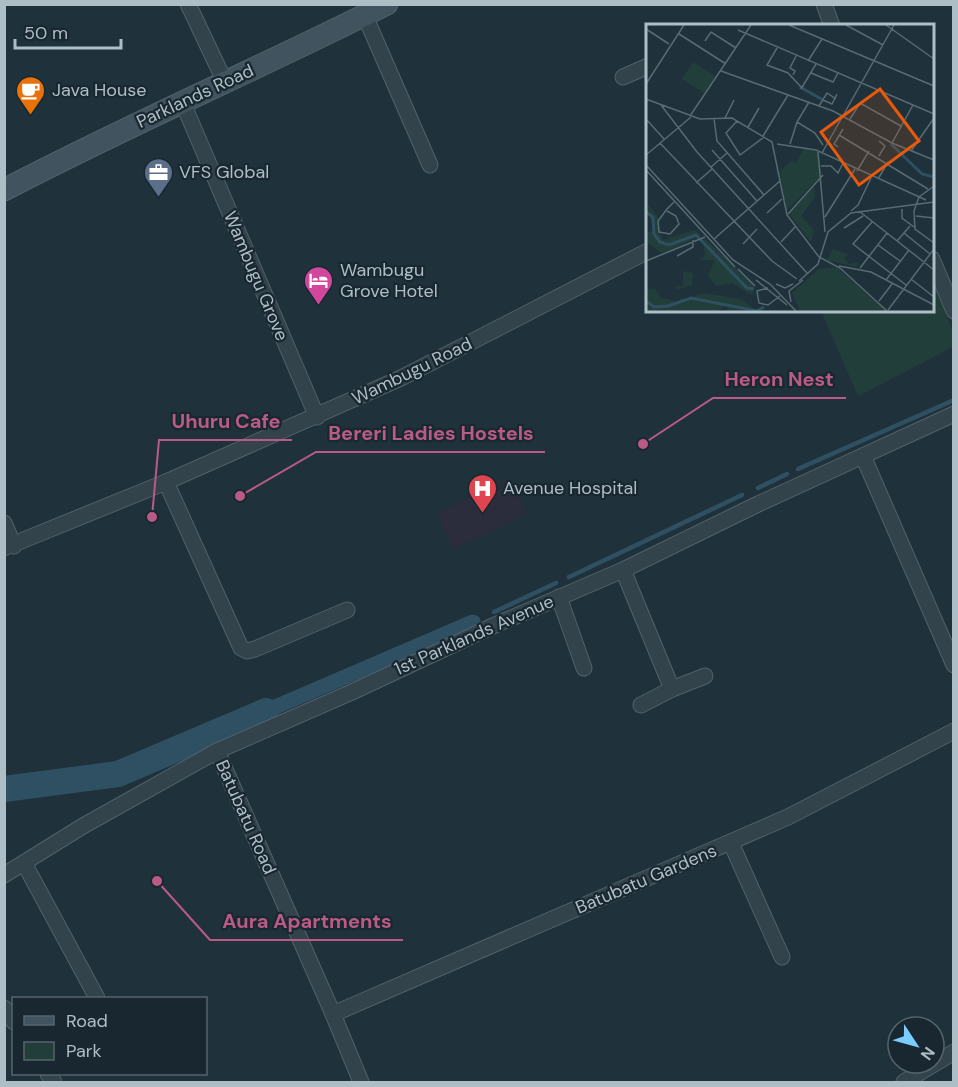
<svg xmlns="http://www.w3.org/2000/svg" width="958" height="1087" font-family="'DM Sans',sans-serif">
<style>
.medical{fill:#2c2d3c}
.green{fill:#223e3a}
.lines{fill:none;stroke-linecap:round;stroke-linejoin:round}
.stream{stroke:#2f5062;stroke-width:4.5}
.canal{stroke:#2f5062;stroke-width:15}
.river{stroke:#2f5062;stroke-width:26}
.street-casing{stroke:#516169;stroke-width:17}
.secondary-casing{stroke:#516169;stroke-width:23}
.street{stroke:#33434b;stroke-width:15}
.secondary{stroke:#41535e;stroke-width:21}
.labels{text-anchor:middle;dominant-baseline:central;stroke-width:4.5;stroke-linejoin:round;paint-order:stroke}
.poi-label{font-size:18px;fill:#aebec7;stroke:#192830;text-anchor:start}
.street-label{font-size:18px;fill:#aebec7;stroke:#192830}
.inset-river{fill:none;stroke:#2f5062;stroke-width:3}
.inset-road{fill:none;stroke:#586a73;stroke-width:1.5}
.view{fill:#e8590c;fill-opacity:0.15;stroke:#e8590c;stroke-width:3}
.inset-edge{fill:none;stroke:#aebec7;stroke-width:3}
.leader{fill:none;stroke:#ba5a86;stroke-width:2}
.callout-dot{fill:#ba5a86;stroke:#192830;stroke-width:2}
.callout-label{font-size:20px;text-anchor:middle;font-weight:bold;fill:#ba5a86;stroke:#192830;stroke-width:4.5;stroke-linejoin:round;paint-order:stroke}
</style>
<rect width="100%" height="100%" fill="#1f323b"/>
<path class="medical" d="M507,481l6,12 3,-1 10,23 -73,34 -16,-36z"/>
<path class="green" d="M933,279l20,54v14l-95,49 -37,-85 111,-1z"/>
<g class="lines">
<g class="stream">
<path d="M798,469l156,-69"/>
<path d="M758,488l29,-14"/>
<path d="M569,577l173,-82"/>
<path d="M494,612l62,-29"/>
</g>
<path class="canal" d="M266,711l207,-89"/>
<path class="river" d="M4,789l114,-15 148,-63"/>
<defs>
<g id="street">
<path d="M188,4l37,78"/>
<path d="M824,4l8,22"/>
<path d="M365,16l65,149"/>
<path d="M623,77l25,-11"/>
<path d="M182,101l135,316"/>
<path d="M932,259l22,52"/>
<path d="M863,456l91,209"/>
<path d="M166,482l75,166 6,3 8,-2 92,-39"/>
<path d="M4,523l10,23"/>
<path d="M4,548l162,-66 235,-104 247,-127"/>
<path d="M623,570l49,119 -31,16"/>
<path d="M559,597l25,71"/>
<path d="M672,689l33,-13"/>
<path d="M217,751l116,263 28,68"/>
<path d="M731,843l51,114"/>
<path d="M24,863l73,135"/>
<path d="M4,875l79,-49 134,-75 135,-59 143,-67 128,-55 133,-65 198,-91"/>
<path d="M4,1008l10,14"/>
<path d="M333,1014l455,-197 166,-86"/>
<path d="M48,1074l6,8"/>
<path d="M904,1082l50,-30"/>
</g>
<path id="secondary" d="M4,190c126,-66 256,-122 383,-186"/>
</defs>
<use href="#street" class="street-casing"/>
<use href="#secondary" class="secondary-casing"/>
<use href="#street" class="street"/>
<use href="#secondary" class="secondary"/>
</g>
<defs>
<symbol id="cafe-pin" viewBox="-11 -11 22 30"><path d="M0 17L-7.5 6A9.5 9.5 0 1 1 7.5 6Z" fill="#e8710a" stroke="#192830"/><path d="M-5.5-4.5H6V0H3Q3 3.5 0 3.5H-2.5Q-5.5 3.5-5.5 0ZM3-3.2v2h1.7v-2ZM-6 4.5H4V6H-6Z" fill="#fff"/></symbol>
<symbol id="office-pin" viewBox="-11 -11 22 30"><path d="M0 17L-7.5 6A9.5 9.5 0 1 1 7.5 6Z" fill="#5c6f8a" stroke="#192830"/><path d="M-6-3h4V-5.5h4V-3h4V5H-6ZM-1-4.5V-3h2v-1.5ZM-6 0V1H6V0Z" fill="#fff"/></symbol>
<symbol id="hotel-pin" viewBox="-11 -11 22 30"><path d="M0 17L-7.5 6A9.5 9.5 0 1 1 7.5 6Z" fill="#d1479c" stroke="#192830"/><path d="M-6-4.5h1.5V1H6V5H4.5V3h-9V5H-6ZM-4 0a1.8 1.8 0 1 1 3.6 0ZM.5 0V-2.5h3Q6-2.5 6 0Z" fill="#fff"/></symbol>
<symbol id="hospital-pin" viewBox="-11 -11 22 30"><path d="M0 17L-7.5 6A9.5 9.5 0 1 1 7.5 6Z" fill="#e0444e" stroke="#192830"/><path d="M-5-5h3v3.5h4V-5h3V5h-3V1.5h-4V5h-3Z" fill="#fff"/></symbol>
</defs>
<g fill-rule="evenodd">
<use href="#cafe-pin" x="14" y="74" width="33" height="45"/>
<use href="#office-pin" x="142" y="156" width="33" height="45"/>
<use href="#hotel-pin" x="302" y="264" width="33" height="45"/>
<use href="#hospital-pin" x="466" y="472" width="33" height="45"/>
</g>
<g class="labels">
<g class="poi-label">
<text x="52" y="90">Java House</text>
<text x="179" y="172">VFS Global</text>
<text x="340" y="270">Wambugu<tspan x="340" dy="21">Grove Hotel</tspan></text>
<text x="503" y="488">Avenue Hospital</text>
</g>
<g class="street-label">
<text transform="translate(195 96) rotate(-25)">Parklands Road</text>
<text transform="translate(256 276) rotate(67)">Wambugu Grove</text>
<text transform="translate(412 371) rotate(-26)">Wambugu Road</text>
<text transform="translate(474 635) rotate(-24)">1st Parklands Avenue</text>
<text transform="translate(246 817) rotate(66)">Batubatu Road</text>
<text transform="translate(646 879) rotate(-23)">Batubatu Gardens</text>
</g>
</g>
<g transform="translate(646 24)">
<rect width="288" height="288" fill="#1f323b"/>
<path d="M47,38l22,14 -11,17 -22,-14zM158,124l14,4 4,23 -36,36 -6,-40 11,-10 5,2zM168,163l1,10 -14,19 13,14 -3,12 -22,-28zM1,179l11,14 4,23 33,-10 6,5 -25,13 -28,11 14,-6 -16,-11v-9l7,-2zM57,213l51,48 -2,10 -20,-12 -16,3 -8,-10 7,-16h-17l7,-5zM187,225l15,5 -3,4 4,6 10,-2 -3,5 -29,-7zM188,244h3l49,43h-86l-8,-18 27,-24zM37,247l10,2 -1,12 -16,5v-4h7zM0,254l3,12 6,-2 5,10 16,3 -1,5 6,-8 4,2 18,-7 38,6 16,12h-27l-5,-5 -6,5h-73z" fill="#223e3a"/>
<path class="inset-river" d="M154,63l23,13M245,120l31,30 12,3M0,188l7,5 1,17 6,8 9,3 27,-10 51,53 7,1M0,277l8,6 14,-1 23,-8 66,13 7,-4"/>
<path class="inset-road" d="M143,1l145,61M200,1l37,20M240,1l48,34M0,5l23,15M92,6l196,84M33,10l47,30M59,17l6,-9 25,16M131,24l-10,17 21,8 14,15M162,37l14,-22M75,47l112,40 59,32 42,17M165,49l22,9 5,-9M147,51l2,-4 -5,-3 6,-12M0,60l38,-59M155,65l15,-25M0,75l54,20 32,-1 40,24 15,73 32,42 21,11 47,43M177,76l9,4 5,-10M163,78l-12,20 18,11 8,12M15,81l36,47 110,121M173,82l8,-13 9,6M44,92l61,-91M79,94l9,-18M0,95l18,20M68,95l3,22 47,54M204,95l10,-16 41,23M91,97l-11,12 14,22 24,-18M102,103l11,-19M193,111l89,54M117,112l25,-41M233,117l6,5 -6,10M14,119l112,118 25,18M246,119l21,-38M131,120l39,6 110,50M144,120l7,-22M192,123l-4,-3 9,-15M66,126l45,51M265,127l23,-33M172,128l7,80M176,129l72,-128M0,131l45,-38M0,141l87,95 37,24 26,27M175,142h10l7,7 5,-10M65,143l16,-14M0,146l89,97M211,147l12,-20M232,155l10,-17M50,159l16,-14M288,162l-15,11 -5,14 1,18 19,14M256,185v9l12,9M21,187l9,5 3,8 -9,10 -11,-2 -1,-11 9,-12 7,-7M205,187l7,-6 13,-27M213,187l75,59M121,189l15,-14M142,190l35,-39M270,192l18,2M179,193l30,-48M226,198l-19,22 53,41M198,204l19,-12M258,209l26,21M68,215l66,-58M251,217l13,-15M135,218l15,-16M97,220l14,-15M232,221l22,16M31,232l16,-9v-7M0,237l59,-24M193,242l32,6 63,33M214,244l27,-35M92,245l17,17M265,255l23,18M110,256l31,25M240,256l23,-30M153,257l19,-17 10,-32 23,-19 83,-11M130,260l9,4 8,-4M122,264l-11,3 2,12 9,2 12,-9M233,277l13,-17M145,278l-2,-11 14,-11M242,286l46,-61"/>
<path class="view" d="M234,65l39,52 -60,44 -38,-53z"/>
<rect width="288" height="288" class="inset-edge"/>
</g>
<path class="leader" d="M643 444L713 398H846M152 517L159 440H292M240 496L316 452H545M157 881L210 940H403"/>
<g class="callout-dot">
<circle cx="643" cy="444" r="6"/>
<circle cx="152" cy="517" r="6"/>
<circle cx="240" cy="496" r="6"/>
<circle cx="157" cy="881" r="6"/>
</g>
<g class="callout-label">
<text x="779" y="386">Heron Nest</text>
<text x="226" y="428">Uhuru Cafe</text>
<text x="431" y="440">Bereri Ladies Hostels</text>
<text x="307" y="928">Aura Apartments</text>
</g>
<rect width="958" height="1087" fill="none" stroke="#aebec7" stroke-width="12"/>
<rect x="12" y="997" width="195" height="78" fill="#192830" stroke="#55646c" stroke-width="1.5"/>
<rect x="24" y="1016" width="30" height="9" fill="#41535e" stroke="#55646c" stroke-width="1.5"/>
<text x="66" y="1027" font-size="18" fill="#aebec7">Road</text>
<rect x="24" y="1042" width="30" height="18" fill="#223e3a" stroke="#55646c" stroke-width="1.5"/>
<text x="66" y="1057" font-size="18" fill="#aebec7">Park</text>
<g transform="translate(916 1045) rotate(126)"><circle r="28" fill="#192830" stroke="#55646c" stroke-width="1.5"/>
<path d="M0-4.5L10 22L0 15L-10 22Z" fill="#7bcdff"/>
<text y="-9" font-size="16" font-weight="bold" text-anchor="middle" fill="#aebec7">N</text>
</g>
<path d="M15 39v9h106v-9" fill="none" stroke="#aebec7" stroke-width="3"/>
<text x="24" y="39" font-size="18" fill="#aebec7" stroke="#192830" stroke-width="4.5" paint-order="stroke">50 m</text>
</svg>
